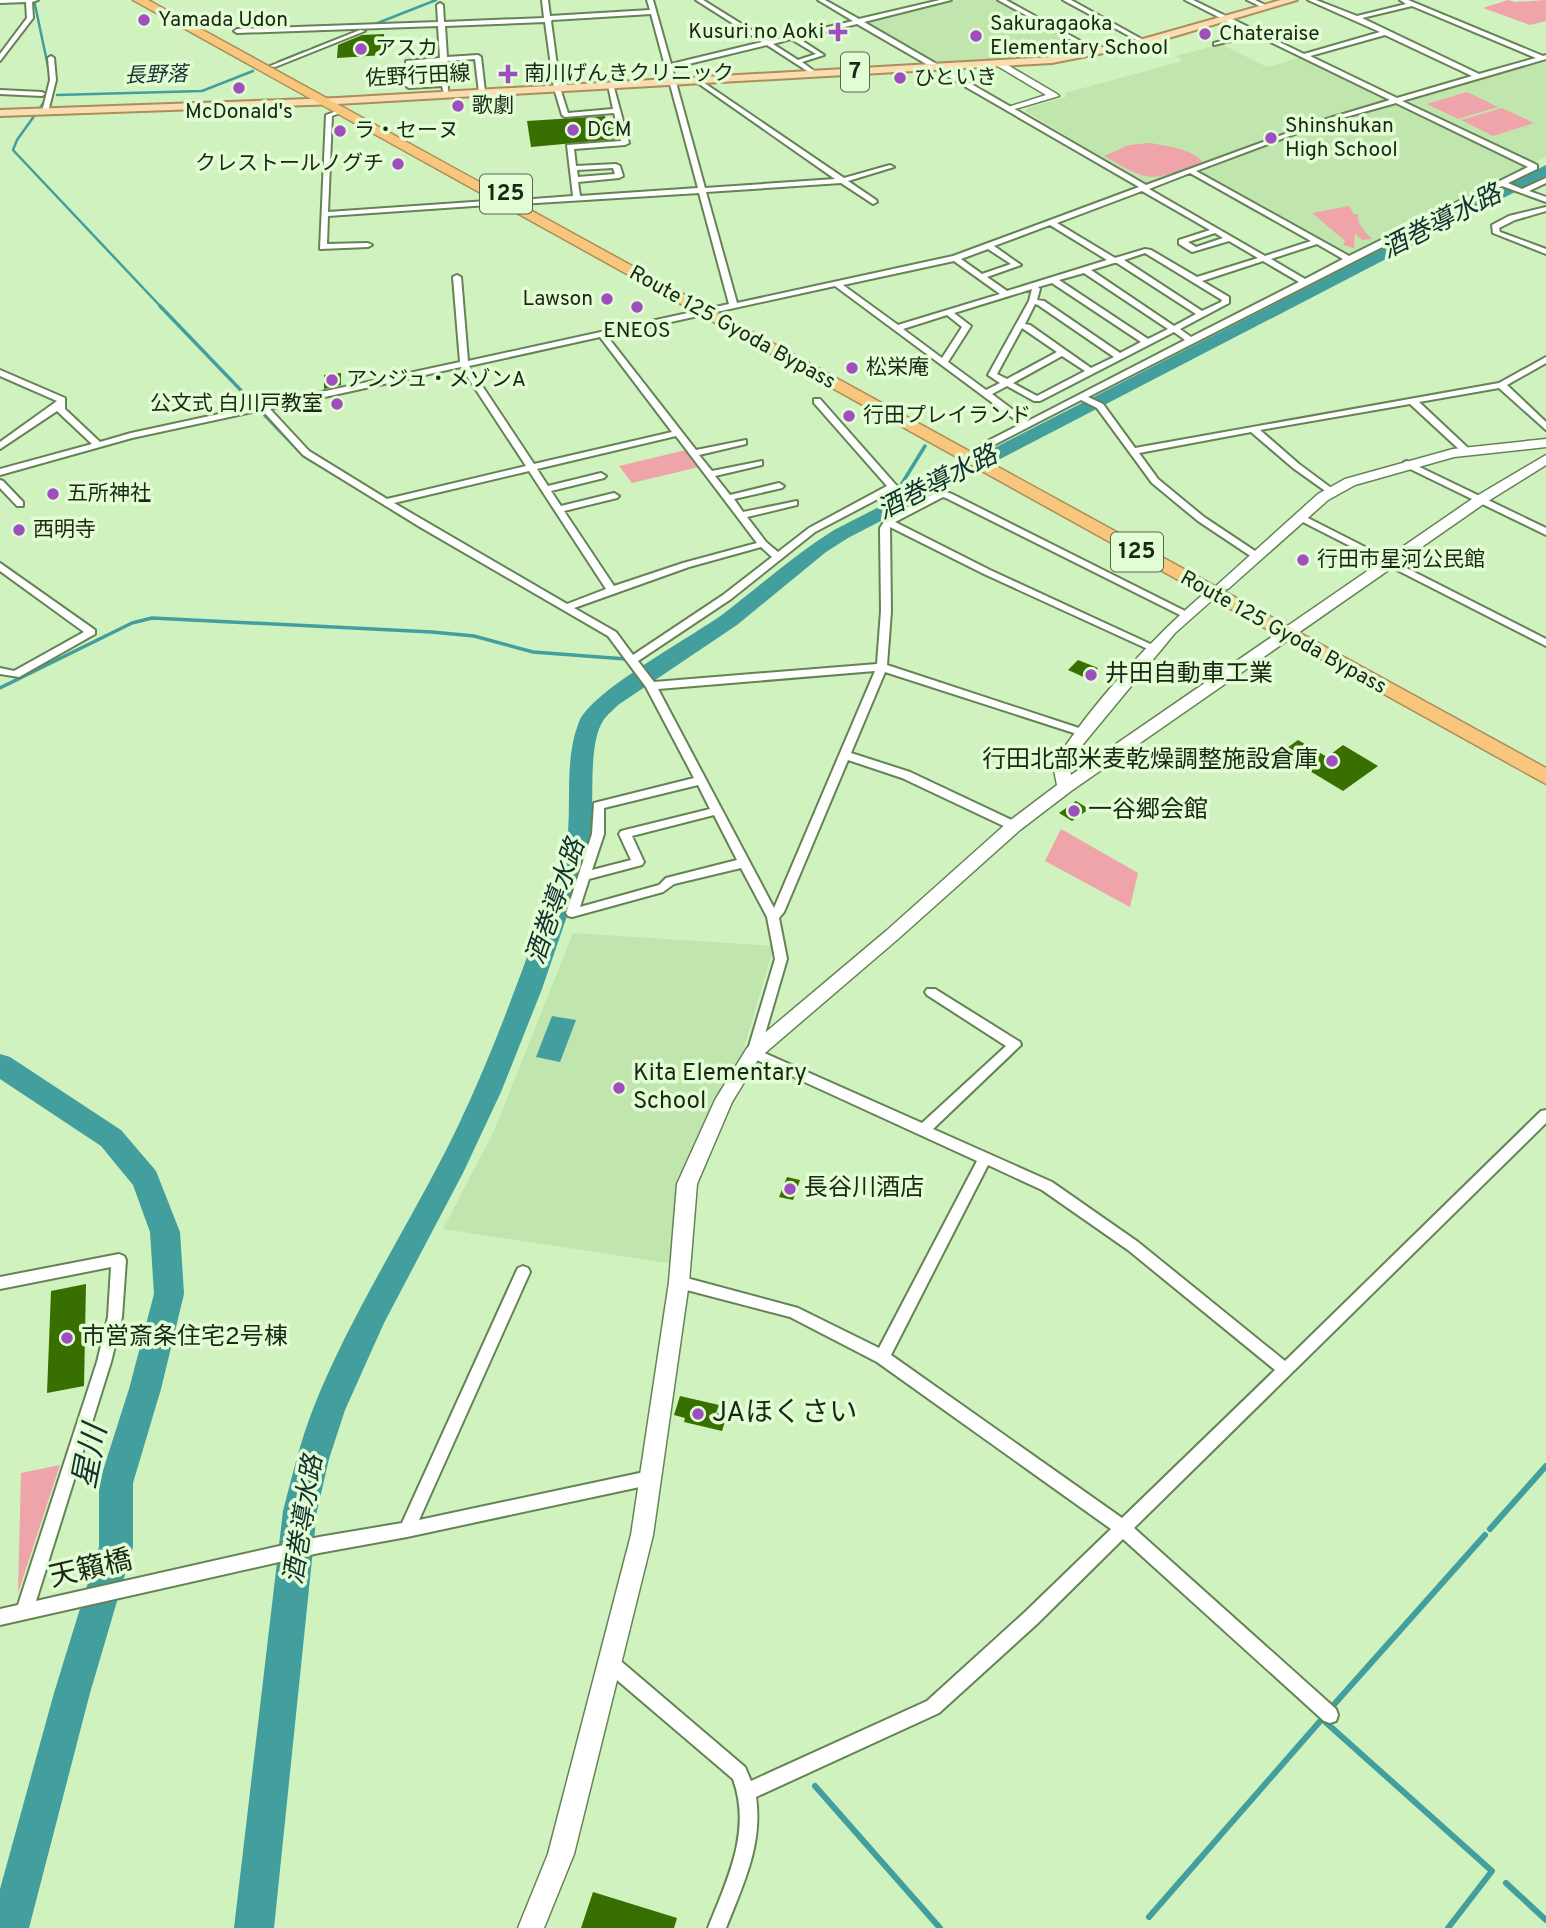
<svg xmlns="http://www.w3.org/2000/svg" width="1546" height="1928" font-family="Overpass,'Noto Sans JP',sans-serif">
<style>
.built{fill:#c1e6ad}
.green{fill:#eea4a9}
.water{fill:#439e9e}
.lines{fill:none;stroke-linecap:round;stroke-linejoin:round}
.stream-far2{stroke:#439e9e;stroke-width:2.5}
.stream-far1{stroke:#439e9e;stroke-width:3.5}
.stream{stroke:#439e9e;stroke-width:6}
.river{fill:#439e9e;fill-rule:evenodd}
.building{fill:#376f00}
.street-casing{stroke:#658355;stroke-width:4}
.secondary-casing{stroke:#658355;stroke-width:3}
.primary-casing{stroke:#ab8e59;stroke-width:4}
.highway-casing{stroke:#ab8e59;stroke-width:3}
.street{fill:#fff;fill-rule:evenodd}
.secondary{fill:#fff;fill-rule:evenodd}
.primary{fill:#fbddb2;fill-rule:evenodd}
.highway{fill:#f9c67e;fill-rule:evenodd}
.poi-dot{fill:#9e4ebe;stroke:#e2fdd4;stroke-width:2.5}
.labels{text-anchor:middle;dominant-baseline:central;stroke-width:7;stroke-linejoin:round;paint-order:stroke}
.far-poi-label{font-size:21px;fill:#1a2714;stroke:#e2fdd4;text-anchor:start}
.far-water-label{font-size:21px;font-style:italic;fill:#143131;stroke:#e2fdd4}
.far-street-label{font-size:21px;fill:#1a2714;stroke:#e2fdd4}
.shield{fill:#e2fdd4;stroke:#56674e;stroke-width:2}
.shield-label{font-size:23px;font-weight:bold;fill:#1a2714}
.poi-label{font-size:24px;fill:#1a2714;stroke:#e2fdd4;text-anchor:start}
.water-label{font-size:26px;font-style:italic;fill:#143131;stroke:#e2fdd4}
.near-poi-label{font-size:28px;fill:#1a2714;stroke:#e2fdd4;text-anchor:start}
.near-street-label{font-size:28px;fill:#1a2714;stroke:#e2fdd4}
.near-water-label{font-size:32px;font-style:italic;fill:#143131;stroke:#e2fdd4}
</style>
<rect width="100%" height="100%" fill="#d0f2bf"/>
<g class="built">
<path d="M957,0h39l96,51 -44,6 -115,6 -71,-42z"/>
<path d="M1221,44l46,23 35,-10 226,109 -179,90 -156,-88 -45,17 -123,-74 2,-3 39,-11 -1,-4 117,-32 -6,-5z"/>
<path d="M1543,60l3,1v96l-14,6 -121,-57 -2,-6z"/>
<path d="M573,933l201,13 -31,105 -33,74 -36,139 -231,-35 51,-98z"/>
</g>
<g class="green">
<path d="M1508,0l7,2 31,-2v21l-16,4 -47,-17z"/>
<path d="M1467,92l31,15 -40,12 -31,-15z"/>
<path d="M1502,108l32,15 -41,13 -32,-16z"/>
<path d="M1150,143c16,3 44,6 53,20 -53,18 -51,21 -99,-7l25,-11z"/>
<path d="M1349,206l5,8h4c-2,10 8,19 14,25l-10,1 -7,-7 -1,15 -11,-3 2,-4 -33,-28z"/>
<path d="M686,450l13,17 -67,16 -13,-17z"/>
<path d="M1061,829l77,44 -8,34 -85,-46z"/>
<path d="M60,1465l-42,128 3,-120z"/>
</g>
<path class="water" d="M552,1016l24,4 -16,42 -24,-5z"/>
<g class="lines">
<g class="stream-far2">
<path d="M34,0l16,76"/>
<path d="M375,24l61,-24"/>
<path d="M313,48l47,-18"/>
<path d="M278,62l27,-11"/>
<path d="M57,95l145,-4 51,-20"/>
<path d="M47,98l-30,42 -4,10 149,158"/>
</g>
<g class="stream-far1">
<path d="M160,306l144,150 60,36"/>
<path d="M901,485l24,-39"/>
<path d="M645,656l54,-36"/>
<path d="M0,688l132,-65 20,-5 280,14 42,4 59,16 93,7"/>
</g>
<g class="stream">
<path d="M1490,1529l56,-63"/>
<path d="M1330,1709l155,-174"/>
<path d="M815,1786l125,142"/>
<path d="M1506,1883l40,37"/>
<path d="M1149,1917l173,-198 170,152 -44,57"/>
</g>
<g class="river">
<path d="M1546,165v11l-698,362 -22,14 -89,73 -119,80c-5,5 -12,11 -15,16 -17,26 -7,94 -13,128l-48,140 -41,103 -38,81 -79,150 -39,87 -16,49 -12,52 -43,417h-40l49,-417c9,-34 17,-69 30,-102 39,-99 99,-187 145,-283 43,-90 74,-184 108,-277 7,-42 -3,-86 13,-127 12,-31 113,-85 144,-108 37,-28 71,-59 111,-84z"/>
<path d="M0,1054l10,3 111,73 35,41 24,61 4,62 -23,95 -28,94v64l-43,146 -61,235h-29v-39l54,-196 45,-146v-64l30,-94 25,-95 -4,-62 -17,-47 -32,-39 -101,-67z"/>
</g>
</g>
<g class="building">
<path d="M384,34v21l-47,3 1,-13 24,-10z"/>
<path d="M605,116l1,5h7l5,18 -87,8 -4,-26z"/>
<path d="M341,373v12l-17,4v-14z"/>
<path d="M1078,660l20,8 -10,11 -20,-9z"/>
<path d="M1298,740l29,17 16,-12 35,21 -35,25 -63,-38z"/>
<path d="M1076,801l13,8 -17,12 -13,-8z"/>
<path d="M787,1177l13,3 -7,20 -14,-3z"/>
<path d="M86,1284l-2,102 -37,7 4,-102z"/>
<path d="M680,1396l39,9 -3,8 11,2 -5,16 -38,-9 1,-4 -11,-3z"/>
<path d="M593,1892l84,26 -3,10h-93z"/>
</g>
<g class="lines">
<defs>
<g id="street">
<path d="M0,0h38l-6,2 1,16 -33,43v-7l27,-36 -1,-16 -26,1z"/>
<path d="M542,0h6l2,16 100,-6 -3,-10h6l18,64 91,-22 -66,-42h7l66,41 84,-20 -35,-21h7l34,19 81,-19h11l-87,22 282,163 174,-64 70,-21 -134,-65 -42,10v-2l36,-10 -65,-33h8l111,54 76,-22 -72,-32h8l41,16 49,-12 -6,-4h8l135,56 3,-1v4l-144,42 135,64v4l-29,14 14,6 24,-11v5l-17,8 17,6v5l-44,-16 -414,211 15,7 32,44 364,-65 47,-26v6l-39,22 39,37v8l-47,-42 -80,14 49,46v4h-6l-52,-48 -150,26 39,34 35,26 2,2 -5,3 -38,-27 -42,-36 -112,21 19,26 46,38 54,36v4h-6l-54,-36 -46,-38 -55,-75 -16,-8 -103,53h-6v-4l49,-25 -186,-138 -228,50 89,114 50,-10v4l-47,11 13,16 50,-10v4l-47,11 15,19 49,-12 5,3 -2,2 -48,11 9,13 54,-11v4l-50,12 19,25 12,10 31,-24 78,-42 -73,-83v-4h6l76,86 26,14 20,-8 10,3 239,120 -5,3 -4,-1 -236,-118 -3,-1 -48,25 95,48 169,78 -5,3 -4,-1 -166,-76 -94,-47 1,84 -4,54 201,66 1,2 -5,3 -4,-1 -195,-63 -34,81 59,19 108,51 2,3 -6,4 -4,-1 -108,-51 -54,-18 -64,152 -5,6 8,41 -27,92 162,72 84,-77 -79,-51 -2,-3 2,-3h8l85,53 1,3 -88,84 119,53 86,60 147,119 256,-250 5,-1v13l-412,405 202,181 2,6 -2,6 -6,2 -6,-2 -201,-182 -86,85 -98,89 -183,84c7,47 -13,88 -30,131h-18c19,-48 44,-97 25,-149l-129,-110 -2,-6 2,-6 6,-2 6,2 129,110 6,14 176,-80 98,-89 86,-83 -234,-167 -87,-45 -111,-29 -5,-2 -2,-4 2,-4 5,-2 119,32 81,40 98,-187 -229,-105 -1,-3 28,-94 -8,-42 -26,-49 -67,16 -11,8 -91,25 -4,-1 -2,-3 26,-79 2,-31 100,-25 -48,-91 -38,-51 -188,-109 -117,-72 -41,-45 -130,28 -132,37v-6l92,-25 -35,-33 -57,38v-7l57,-41 -57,-25v-6l65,28v11l35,33 31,-9 329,-71 -7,-85 4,-2 4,2 7,84 261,-57 -30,-111 -179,11 -4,-2 4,-2 53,-4 -6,-51 54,-4 -7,-28 -49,4 -3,-2 -8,-27 -9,-66 -100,4 2,31 31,-2 3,2 4,35 -3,2 -3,-2 -4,-33 -28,2 1,32h-4l-2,-7 -33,2 -3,-2v-25l34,-3 -2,-32 -201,7 -3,-2 3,-2 201,-7 -1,-17 3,-2 3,2 1,17 100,-4zM1412,6l124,52 -57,16 -117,-56zM651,14l47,174 -118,8 -2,-14 41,-4 4,-2 -3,-10 -4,-2 -40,2 -2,-17 51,-4 4,-2 -16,-59 -5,1 5,24 -45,4 -8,-25 -9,-67 1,-1zM857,24l282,163 -186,69 -216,47 -31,-111 135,-9 32,21 4,-2 -1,-2 -28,-19 46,-14 -4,-2 -46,13 -147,-100 -3,2 1,1 140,98 -130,9 -33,-120 95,-23 48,31 3,-2 -1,-1 -15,-11 22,-7 -26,-17zM1385,35l87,41 -75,22 -87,-42zM791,39l25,15 -18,6 -25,-16zM441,62l1,20 -30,2 -1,-20zM1396,103l132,64 -179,89 -153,-85 128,-48zM613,168l2,6 -37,3 -1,-7zM1190,173l121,68 -46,15 -116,-67zM1142,191l68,39 -31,10v4l13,8 37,-11 29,17 -61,19 -46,-27 -6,-1 -30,9 -58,-35zM1050,225l57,35 -100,31 -20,-14 34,-12 -27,-19zM1215,233l8,5 -27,9 -8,-5zM1317,244l26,15 -38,20 -34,-20zM988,249l23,15 -29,10 -21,-15zM1145,253l77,47 -1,2 -19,9 -78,-51zM954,261l46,33 -102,31 -55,-40zM1263,261l36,21 -108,55 -11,-8 49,-26v-6l-27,-16zM1114,263h3l79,51 -22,12 -83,-56zM1084,273l84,56 -20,10 -89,-59zM1052,283l89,59 -21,11 -76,-52 -7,-1 3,-11 -2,-2zM1032,289l-3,12 -41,74 12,8 -14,7 -38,-28 23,-36 -17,-13zM1035,304l3,1 76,52 -23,11 -61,-43 -5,-1zM947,315l15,12 -20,31 -39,-29zM1022,328l35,24 -50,27 -10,-5zM1174,332l11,8 -157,81 -36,-27 15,-8 27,15h6zM600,337l72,95 -138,32 -65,-98zM1062,356l23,15 -48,25 -24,-13zM461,367l65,99 -139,33 -78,-48 -39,-42zM676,436l81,107 -74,20 -69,23 -50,-75 53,-13 2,-2 -5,-3 -53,13 -10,-15 53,-13 2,-2 -5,-3 -53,13 -11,-17zM529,471l77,118 -39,15 -173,-101zM893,491l22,12 -30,17 -5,8 1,83 -4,53 -223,18 -16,-21 93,-62 84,-67zM761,547l11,10 -49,38 -90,60 -17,-23 -42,-24 115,-41zM875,671l-101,237 -116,-219zM698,785l12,24 -89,22 -2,3 12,26 -39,10 12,-36v-26zM714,815l23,45 -71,18 -7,7 -79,22 9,-28 53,-14 2,-3 -12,-26zM988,1165l54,25 86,60 147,120 -153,148 -231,-163z"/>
<path d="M998,0h8l96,53 -5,1z"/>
<path d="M1063,0h8l76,42 -5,1z"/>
<path d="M1247,0h8l14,7 -5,1z"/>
<path d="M360,30l5,1 -90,36 -5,-1z"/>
<path d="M51,56l3,2 2,22 -8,32 -3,2 -3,-2 8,-32 -2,-22z"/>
<path d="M0,90l42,2 3,2 -3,2 -42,-2z"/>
<path d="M339,110l3,2 -10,4 -4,96 159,-11 12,-4 4,2 -15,6 -160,11 -1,28 41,-1 4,2 -4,2 -48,2 6,-134z"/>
<path d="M1546,207v4l-31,9 -16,8 1,4 46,17v5l-53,-21 -1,-8 17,-9z"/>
<path d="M1407,461l139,67v7l-142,-69v-4z"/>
<path d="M0,480l3,1 20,21v4h-6l-17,-18z"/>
<path d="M1300,514l246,125v7l-249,-127v-4z"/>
<path d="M0,563l95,67v4l-76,43 -19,-3v-6l14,3 70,-39 -84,-61z"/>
<path d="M119,1254l5,2 2,4 -4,57 -11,45 -75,239 283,-64 83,-14 114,-251 2,-4 5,-2 5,2 2,4 -111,248 230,-49 5,2 3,5 -3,5 -5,2 -242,52 -88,16 -319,72v-16l18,-4 79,-243 11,-45 3,-50 -111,22v-12z"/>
</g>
<g id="secondary">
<path d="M999,60l58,34 2,2 -51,15v-4l38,-12 -50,-30 -2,-2z"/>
<path d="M1546,439v8l-92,10 -99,28 -27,15 -100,89h-10l-2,-3 102,-92 27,-15 108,-30z"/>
<path d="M1546,455v10l-61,38 -414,288 -51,39 -122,109 -139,119 -27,44 -35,82 -8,98 -36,253 -79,319 -30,74h-26l30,-74 83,-319 38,-253 8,-98 38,-84 32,-52 139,-117 122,-109 49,-37 -4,-20c38,-61 100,-128 154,-174h10l2,3 -44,39 -96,116 -10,16 2,10 404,-278z"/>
</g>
<path id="primary" d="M1281,0h16l-149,44 -96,19 -715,41 -337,12v-6l337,-12 715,-41 91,-18z"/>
<path id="highway" d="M133,0h15l1398,768v16z"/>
</defs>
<use href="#street" class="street-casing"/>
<use href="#secondary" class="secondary-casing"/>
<use href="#primary" class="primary-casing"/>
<use href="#highway" class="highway-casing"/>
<use href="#street" class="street"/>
<use href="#secondary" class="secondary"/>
<use href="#primary" class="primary"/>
<use href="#highway" class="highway"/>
</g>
<g class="poi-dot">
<circle cx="144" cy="20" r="7"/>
<path d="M834.5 21.5h7v7h7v7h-7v7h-7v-7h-7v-7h7z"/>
<circle cx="1205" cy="34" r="7"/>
<circle cx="976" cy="36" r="7"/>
<circle cx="361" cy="49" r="7"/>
<path d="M504.5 63.5h7v7h7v7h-7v7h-7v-7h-7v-7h7z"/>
<circle cx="900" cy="78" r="7"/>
<circle cx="239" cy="88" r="7"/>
<circle cx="458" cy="106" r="7"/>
<circle cx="573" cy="130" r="7"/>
<circle cx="340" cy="131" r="7"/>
<circle cx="1271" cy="138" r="7"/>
<circle cx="398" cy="164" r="7"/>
<circle cx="607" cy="299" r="7"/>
<circle cx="637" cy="307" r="7"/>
<circle cx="852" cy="368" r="7"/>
<circle cx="332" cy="380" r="7"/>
<circle cx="337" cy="404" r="7"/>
<circle cx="849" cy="416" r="7"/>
<circle cx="53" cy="494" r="7"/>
<circle cx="19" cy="530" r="7"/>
<circle cx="1303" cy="560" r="7"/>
<circle cx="1091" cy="675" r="7"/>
<circle cx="1332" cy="761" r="7"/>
<circle cx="1074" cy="811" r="7"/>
<circle cx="619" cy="1088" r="7"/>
<circle cx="790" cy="1189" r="7"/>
<circle cx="67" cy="1338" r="7"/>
<circle cx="698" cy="1414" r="7"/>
</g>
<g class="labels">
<g class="far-poi-label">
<text x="158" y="20">Yamada Udon</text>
<text x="990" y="24">Sakuragaoka<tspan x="990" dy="24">Elementary School</tspan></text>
<text x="824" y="32" text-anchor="end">Kusuri no Aoki</text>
<text x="1219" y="34">Chateraise</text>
<text x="375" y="49">アスカ</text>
<text x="524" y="74">南川げんきクリニック</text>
<text x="914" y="78">ひといき</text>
<text x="472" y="106">歌劇</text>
<text x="239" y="112" text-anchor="middle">McDonald's</text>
<text x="1285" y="126">Shinshukan<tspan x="1285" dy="24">High School</tspan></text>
<text x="587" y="130">DCM</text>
<text x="354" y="131">ラ・セーヌ</text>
<text x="384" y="164" text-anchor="end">クレストールノグチ</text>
<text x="593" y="299" text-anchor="end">Lawson</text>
<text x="637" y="331" text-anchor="middle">ENEOS</text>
<text x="866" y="368">松栄庵</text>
<text x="346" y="380">アンジュ・メゾンA</text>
<text x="323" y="404" text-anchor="end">公文式 白川戸教室</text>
<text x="863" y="416">行田プレイランド</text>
<text x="67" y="494">五所神社</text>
<text x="33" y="530">西明寺</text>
<text x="1317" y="560">行田市星河公民館</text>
</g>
<g class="far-water-label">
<text transform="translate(156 76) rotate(-2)">長野落</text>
</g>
<g class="far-street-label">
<text transform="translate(418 77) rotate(-3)">佐野行田線</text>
<text transform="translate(732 328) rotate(29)">Route 125 Gyoda Bypass</text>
<text transform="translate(1283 633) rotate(29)">Route 125 Gyoda Bypass</text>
</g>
<g class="shield">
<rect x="841" y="52.5" width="28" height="39" rx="5"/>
<rect x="480" y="174.5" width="52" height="39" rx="5"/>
<rect x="1111" y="532.5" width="52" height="39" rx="5"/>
</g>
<g class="shield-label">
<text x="855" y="72">7</text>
<text x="506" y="194">125</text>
<text x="1137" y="552">125</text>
</g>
<g class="poi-label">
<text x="1105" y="675">井田自動車工業</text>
<text x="1318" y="761" text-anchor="end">行田北部米麦乾燥調整施設倉庫</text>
<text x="1088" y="811">一谷郷会館</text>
<text x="633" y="1074">Kita Elementary<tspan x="633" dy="28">School</tspan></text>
<text x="804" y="1189">長谷川酒店</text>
<text x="81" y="1338">市営斎条住宅2号棟</text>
</g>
<g class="water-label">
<text transform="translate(1442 223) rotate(-27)">酒巻導水路</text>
<text transform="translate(938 484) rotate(-27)">酒巻導水路</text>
<text transform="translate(557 902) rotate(-71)">酒巻導水路</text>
<text transform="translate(305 1520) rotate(-81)">酒巻導水路</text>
</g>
<g class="near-poi-label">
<text x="712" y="1414">JAほくさい</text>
</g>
<g class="near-street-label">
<text transform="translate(91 1570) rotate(-13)">天籟橋</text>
</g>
<g class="near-water-label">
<text transform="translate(92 1457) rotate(-79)">星川</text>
</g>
</g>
</svg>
